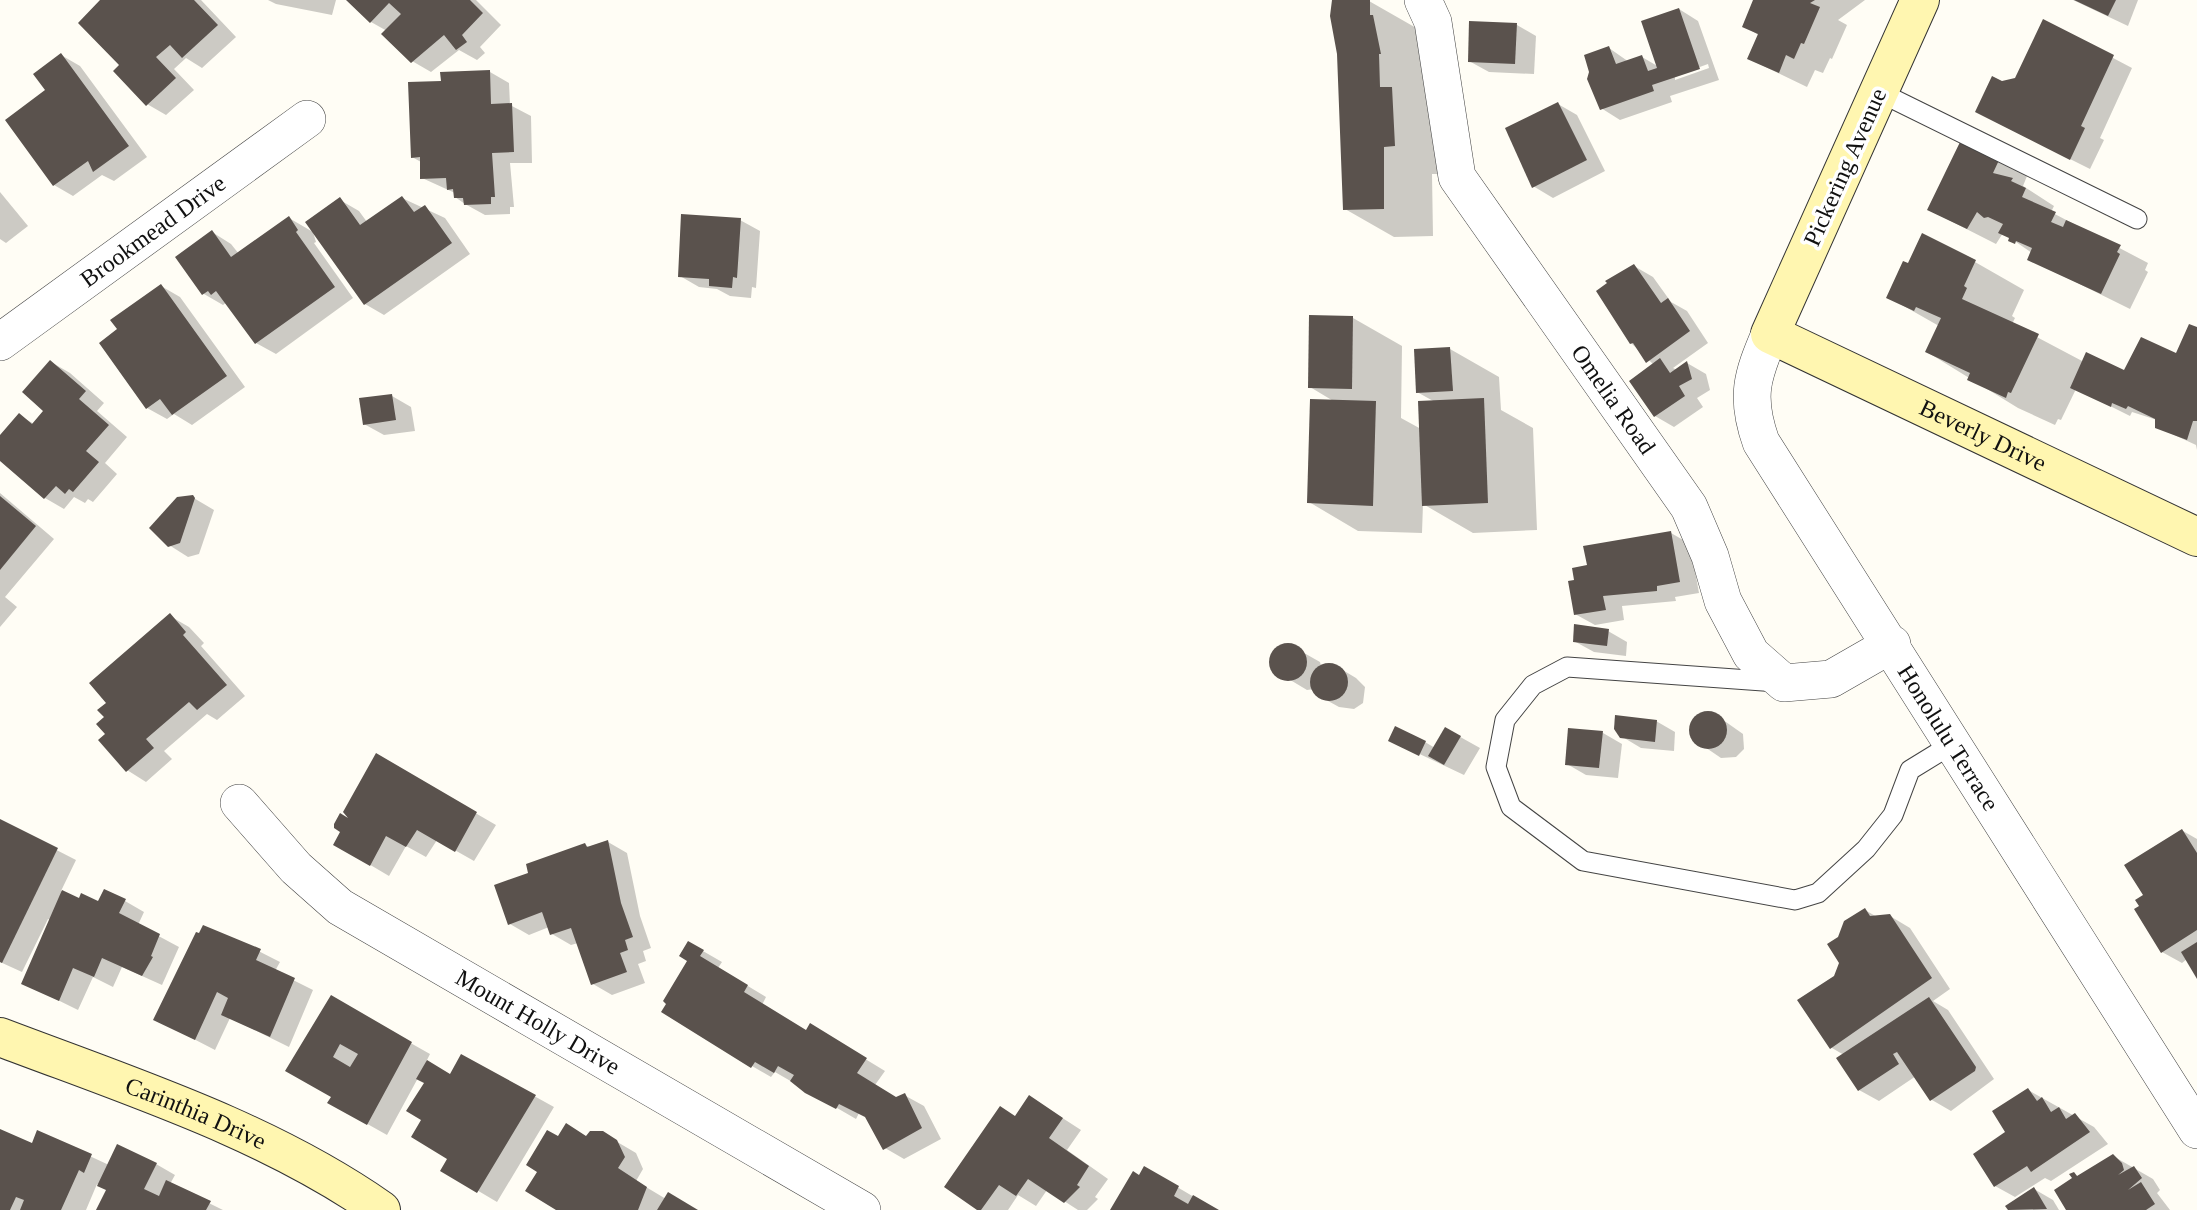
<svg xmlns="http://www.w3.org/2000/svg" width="2197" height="1210" font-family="Georgia,serif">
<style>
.shadow{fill:#0003;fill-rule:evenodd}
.building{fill:#5a524d;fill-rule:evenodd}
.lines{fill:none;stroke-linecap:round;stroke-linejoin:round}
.lane-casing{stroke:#444;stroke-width:21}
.street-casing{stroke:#444;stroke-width:38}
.secondary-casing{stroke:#333;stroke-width:40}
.lane{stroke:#fff;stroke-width:19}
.street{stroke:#fff;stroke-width:37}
.secondary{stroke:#fff6b0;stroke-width:38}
.labels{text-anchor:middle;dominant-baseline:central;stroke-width:7;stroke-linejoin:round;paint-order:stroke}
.street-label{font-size:24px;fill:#111;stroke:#fff}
</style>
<rect width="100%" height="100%" fill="#fffdf5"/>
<g class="shadow">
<path d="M105,0h96l35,37 -34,31 -16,-10 -12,11 20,21 -28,25 -19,-11 -25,-39z"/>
<path d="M268,0h68l-4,15 -56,-11z"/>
<path d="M349,0h127l25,25 -21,22 5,6 -8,7 -18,-10 -28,22 -19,-11 -25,-30 -16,-9z"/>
<path d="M1755,0h110l-27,20 9,5 -15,34 -2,-1 -7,15 -8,-3 -8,17 -58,-28 11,-23 -16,-10z"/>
<path d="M2073,0h65l-10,26z"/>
<path d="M1369,1l49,28 25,145h-11l1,62 -39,1 -49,-28z"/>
<path d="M1679,9l19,12 21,59 -49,16 2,6 -52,18 -19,-12 8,-60 20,14 13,-5 17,10zM1708,64l1,4 -34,12v-4z"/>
<path d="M2043,21l89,47 -32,70 4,2 -14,29 -94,-47 6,-39 14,-4z"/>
<path d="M1471,23l46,2 19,11 -2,38 -45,-2 -20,-11z"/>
<path d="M61,55l19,11 67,91 -33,24 -12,-6 -29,21 -19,-11 -6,-94z"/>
<path d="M490,72l19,11 1,22 21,11 1,47h-22l4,44h-4v7l-25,1 -20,-11 -10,-7v-4l-33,-15 -1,-16 -9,-5 30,-74z"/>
<path d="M1558,104l19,11 28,56 -52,27 -20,-12z"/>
<path d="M1999,160l28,16 -4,10 31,20 -3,6 97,51 -3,7 3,2 -18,37 -101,-50 3,-6 -29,-20 -7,11 -67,-34z"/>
<path d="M0,192l28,34 -22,17 -6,-4z"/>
<path d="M402,198l43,20 25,36 -86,61 -19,-11 -25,-104 19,11 8,11z"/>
<path d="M289,218l24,14 3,10 -2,1 39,55 -77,56 -20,-11 -29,-41 -4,3 -19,-11 8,-62 19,12 8,10z"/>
<path d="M740,220l20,11 -4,57 -4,-1 -1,11 -21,-2 -13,-7 -18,-2 -19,-11z"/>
<path d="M1975,262l49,28 -12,26 3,2 -3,6 72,38 41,10 51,-17 21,-26v121l-1,-5 -39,-18v-7l-25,-8 -2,4 -54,-27 -15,31 -3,-1 -3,6 -37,-17 -91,-56 12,-26 -51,-29 21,-32z"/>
<path d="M1634,266l19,11 18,25 16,9 21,32 -35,25 4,2 10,-7 19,11 4,16 -13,8 6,9 -29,20 -19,-11 -1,-51 -23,-22z"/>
<path d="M161,286l19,11 65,90 -53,38 -18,-11 -7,5 -20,-11 -27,-78z"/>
<path d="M1353,318l49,28 -1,72 20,11 14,-27 -18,-10 33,-43 49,28 2,33 32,18 4,102 -64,3 -50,-29 -1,29 -64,-2 -49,-29 26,-100 -25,-15z"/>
<path d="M51,362l19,11 34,30 -7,8 30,26 -22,26 12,11 -24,28 -5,-3 -3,4 -11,-6 -10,12 -19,-11 -45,-39v-21l19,-23 15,9 12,-14z"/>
<path d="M392,396l19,11 4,24 -31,4 -20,-11z"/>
<path d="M0,493l54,46 -49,58 12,10 -17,20z"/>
<path d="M192,497l22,13 -15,44 -11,3 -19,-12z"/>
<path d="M1671,533l19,11 9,49 -24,4 1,4 -54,5 2,14 -29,5 -20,-11v-33l14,-14z"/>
<path d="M170,616l19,11 15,16 -3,3 44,50 -28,24 -10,-6 -43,37 8,8 -26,23 -19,-12 -20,-36 -1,-16z"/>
<path d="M1608,631l19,11 -1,14 -32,-4 -20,-11z"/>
<path d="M1290,645l30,17 1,4h15l20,12 9,9 -2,16 -9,6 -15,-2 -20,-11 -5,-7 -7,1 -35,-21 -1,-10 8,-13z"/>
<path d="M1703,714l13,1 27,19 1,15 -8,8 -15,1 -28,-19 -1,-15z"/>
<path d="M1656,721l19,11 -1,19 -33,-3 -20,-12z"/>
<path d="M1446,729l34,19 -16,27 -74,-35 35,2 10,6z"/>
<path d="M1603,733l19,11 -4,34 -32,-3 -19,-11z"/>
<path d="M377,756l119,69 -22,36 -37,-21 -11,17 -20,-11 -17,30 -54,-32 7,-13 13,-7z"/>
<path d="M0,821l76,39 -15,31 19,9 19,4 26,-3 19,11 -6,13 41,22 -17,38 -40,-18 -9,20 -20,-10 -15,33 -55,-27 28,-63 -3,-1 -26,53 -22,-10z"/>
<path d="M2183,831l14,8v136l-10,-16 -5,4 -20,-11 -16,-56z"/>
<path d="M608,842l19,11 13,63 11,32 -8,3 3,10 -8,3 7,19 -33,12 -19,-11 -15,-41 -7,2 -19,-11 -3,-7 -20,8 -19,-11 21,-50 54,-29 6,3z"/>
<path d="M1865,910l12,7 13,-1 20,12 40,61 -17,12 15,9 46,69 -43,32 -19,-11 -16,-24 -37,25 -20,-11 -15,-35 -12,-7 -32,-48 35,-23 6,-15 -1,-24z"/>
<path d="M233,938l47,24 -5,9 38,19 -24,57 -59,-29 -15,32 -60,-31z"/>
<path d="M689,943l33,19 -4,6 48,29 -4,8 45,27 22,5 56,34 -10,14 22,14 7,-4 20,11 17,33 -37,20 -19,-11 -17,-30 -9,-5 -3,6 -81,-47 -4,5 -19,-11 -62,-106z"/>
<path d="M331,998l99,56 -4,8 25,14 11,-20 92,51 -57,95 -54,-32 6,-12 -25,-38 2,-37 -8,-5 -31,57 -57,-32 3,-6z"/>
<path d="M2028,1090l66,37 14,17 -57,37 -6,-3 -30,19 -20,-11 13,-53z"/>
<path d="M1030,1097l51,33 -14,20 41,29 -13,18 3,2 -11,11h-9l-31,-20 -11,16 -18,-11 -10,15h-28l36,-93z"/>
<path d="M0,1130l33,15 5,-13 71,33 47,-1 19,11 -5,9 53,26h-127l11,-20 -10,-6 -11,26h-86z"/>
<path d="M602,1133l34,20 7,16 -7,12 30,18 30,11h-137l-1,-72h29z"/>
<path d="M2113,1156l40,23 7,11 -3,3 13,17h-102l6,-36 5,3z"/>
<path d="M1145,1168l71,42h-104z"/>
<path d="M2034,1189l19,11 6,10h-49l-3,-4z"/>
</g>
<g class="building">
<path d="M100,0h94l24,25 -36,33 -12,-13 -14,12 20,21 -30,28 -33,-35 6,-6 -41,-42z"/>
<path d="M346,0h124l13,13 -21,22 5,7 -11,8 -12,-15 -33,28 -30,-29 20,-20 -12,-11 -19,20z"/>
<path d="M1332,0h38v15h3l8,39h-2l1,33h12l3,59 -11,1v62l-41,1 -6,-156 -7,-38z"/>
<path d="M1753,0h62l-5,3 10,4 -16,37 -3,-1 -7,16 -8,-4 -7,18 -32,-14 11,-25 -16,-7z"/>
<path d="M2074,0h42l-8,16z"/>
<path d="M1679,8l21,61 -48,16 2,6 -54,19 -13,-31 2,-7 -5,-17 25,-9 7,18 26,-9 6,16 9,-3 -16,-47z"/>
<path d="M2043,19l71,36 -33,71 4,2 -15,32 -95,-48 17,-36 10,5 13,-3z"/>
<path d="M1469,21l48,2 -2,41 -47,-2z"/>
<path d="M61,53l68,93 -36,26 -5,-11 -35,25 -48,-66 40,-30 -12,-16z"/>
<path d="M490,70l1,34 21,-1 2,49 -22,1 3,44h-4v7l-27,1 -1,-7h-9l-1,-9 -6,1 -1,-12 -26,1v-22l-9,1 -3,-76 33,-1 -1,-9z"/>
<path d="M1558,102l29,58 -55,28 -27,-60z"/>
<path d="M1961,140l39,18 -7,15 20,5 -2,3 15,7 -4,9 34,15 -5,10 12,5 3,-7 55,25 -4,7 3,2 -19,40 -74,-34 5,-12 -16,-7 -1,3 -7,-3 1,-3 -11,-5 5,-9 -15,-7 -4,1 -7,-6 -10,17 -40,-19z"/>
<path d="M402,196l12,16 11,-7 27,38 -88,62 -59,-83 35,-25 20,28z"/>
<path d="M681,214l60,4 -4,60 -4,-1 -1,11 -23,-2v-7l-31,-2z"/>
<path d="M289,216l9,14 -2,2 39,55 -80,57 -39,-53 -5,4 -3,-4 -6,4 -27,-38 37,-27 19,27z"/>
<path d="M1922,233l54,27 -12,26 3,2 -5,11 77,35 -28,59 -3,-1 -2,6 -39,-18 3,-7 -45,-21 16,-34 -25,-11 -2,4 -28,-13 17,-37 5,2z"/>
<path d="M1634,264l27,39 7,-5 22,33 -44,32 -13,-20 -3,1 -34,-53 11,-8 -2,-2z"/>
<path d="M161,284l66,92 -55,39 -12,-16 -14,10 -47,-66 18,-14 -7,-9z"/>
<path d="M1309,315l44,1 -1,73 -44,-1z"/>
<path d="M2189,324l8,3v94h-4l-6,19 -32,-12v-9l-27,-13 -2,3 -14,-6 -1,4 -41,-19 16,-36 38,18 17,-33 35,16z"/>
<path d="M1450,347l3,44 -37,2 -2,-44z"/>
<path d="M1660,358l10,15 17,-12 5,18 -13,7 6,10 -31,21 -25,-36z"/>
<path d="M50,360l36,31 -7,8 30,26 -23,26 13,11 -26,30 -4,-3 -4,5 -9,-8 -12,13 -44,-38v-26l19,-22 13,11 11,-13 -21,-19z"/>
<path d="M392,394l4,26 -33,5 -4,-27z"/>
<path d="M1484,398l4,105 -66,3 -4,-105z"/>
<path d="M1310,399l66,2 -3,105 -66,-3z"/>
<path d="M193,495l2,3 -15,45 -12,4 -19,-19 28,-31z"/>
<path d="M0,496l36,30 -36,44z"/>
<path d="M1671,531l9,51 -23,4v5l-54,5 3,14 -32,5 -6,-34 6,-1 -2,-12 15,-3 -4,-19z"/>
<path d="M170,613l16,19 -3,3 44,50 -30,25 -8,-8 -43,37 8,9 -28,24 -28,-32 7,-6 -9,-10 8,-7 -7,-7 9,-7 -17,-20z"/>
<path d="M1574,624l35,5 -2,17 -34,-4z"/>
<circle cx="1288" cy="662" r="19"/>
<circle cx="1329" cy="682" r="19"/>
<circle cx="1708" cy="730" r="19"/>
<path d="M1615,715l42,5 -2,22 -35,-4 -6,-9z"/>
<path d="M1395,726l31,15 -7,15 -31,-15z"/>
<path d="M1445,727l16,9 -17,29 -16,-9z"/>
<path d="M1568,728l35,3 -4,37 -34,-3z"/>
<path d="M376,753l101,59 -22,40 -38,-22 -11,17 -20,-11 -16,30 -37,-21 7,-13 -6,-4v-4l6,-11 8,5 -5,-6z"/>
<path d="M0,819l58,29 -56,115 -2,-1z"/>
<path d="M2182,829l15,24v77l-36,23 -27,-44 5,-3 -4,-6 8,-5 -19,-30z"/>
<path d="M608,840l13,63 12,34 -8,3 3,10 -8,3 7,19 -36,13 -20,-57 -21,7 -8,-23 -34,13 -14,-40 34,-12 -2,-9 59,-21 2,4z"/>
<path d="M104,889l22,10 -7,14 41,21 -9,22 2,1 -11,19 -40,-18 -8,19 -21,-9 -14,33 -38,-17 41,-94 17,8 2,-5 17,8z"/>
<path d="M1865,908l5,8 20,-2 42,64 -102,71 -33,-49 37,-24 5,-13 -12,-19 11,-7 6,-16z"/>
<path d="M203,925l58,24 -5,11 39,18 -25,59 -49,-22 7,-17 -11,-6 -22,48 -42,-20 43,-88 3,1z"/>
<path d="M688,941l16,9 -4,6 48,29 -4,7 62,38 4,-7 57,35 -10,15 39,24 9,-4 17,35 -39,22 -18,-33 -26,-13 -3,5 -31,-16 -15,-12 4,-6 -16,-9 -4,7 -19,-11 -4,6 -90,-56 5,-8 -3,-3 24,-40 -8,-5z"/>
<path d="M2197,942v37l-16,-27z"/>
<path d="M331,995l81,47 -45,83 -40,-22 4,-6 -46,-26zM340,1044l18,10 -8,13 -17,-10z"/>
<path d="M1929,997l47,70 -1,4 -45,30 -33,-49 -4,2 6,10 -41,27 -22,-33z"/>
<path d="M461,1054l75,41 -59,98 -37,-22 7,-12 -36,-22 10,-17 -15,-9 18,-28 -8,-4 11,-19 23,14z"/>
<path d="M2028,1088l9,13 5,-4 9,15 8,-5 7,12 9,-6 15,19 -59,40 -4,-6 -33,21 -21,-33 32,-22 -13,-21z"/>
<path d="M1029,1095l34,23 -14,20 40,28 -12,19 3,2 -16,16 -36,-24 -12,17 -17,-11 -18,25h-4l-33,-23 56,-81 15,10z"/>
<path d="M566,1123l20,13 4,-5h13l14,9 8,17 -7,11 29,19 -9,23h-82l-31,-19 12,-19 -11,-7 21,-35 11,6z"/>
<path d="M0,1129l32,14 5,-13 55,24 -8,19 -5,-3 -18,40h-41l4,-10 -8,-3 -6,13h-10z"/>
<path d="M117,1144l40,19 -13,26 15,7 7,-16 45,21 -5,9h-110l10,-20 -9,-4z"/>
<path d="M2113,1154l9,9 2,7 -6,5 16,-9 8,12 -14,12 13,-8 14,22 -9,6h-80l-12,-20 18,-12 -3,-4 5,-2 3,4z"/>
<path d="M1144,1166l35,20 -5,10 14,8 5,-9 26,15h-109l23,-39 6,4z"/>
<path d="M2034,1187l13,22 -39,1 -3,-4z"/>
<path d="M668,1192l30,18h-41z"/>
</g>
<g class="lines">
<defs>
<g id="lane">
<path d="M1879,92l258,127"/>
<path d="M1777,682l-210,-15 -34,18 -28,35 -9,47 15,40 72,54 212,39 23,-7 48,-44 27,-34 17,-45 44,-27"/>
</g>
<g id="street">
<path id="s1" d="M1423,0l10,22 24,155 232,330 21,49 13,45 28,53 33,29 47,-4 61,-35"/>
<path id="s2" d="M1770,334c-18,42 -25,63 -9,108l436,688"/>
<path id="s3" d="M0,342l307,-223"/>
<path id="s4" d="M239,803l57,65 44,39 522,303"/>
</g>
<g id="secondary">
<path id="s5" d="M1920,0l-150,334 427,203"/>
<path id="s6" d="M0,1037c129,49 267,93 381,173"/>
</g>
</defs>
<use href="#lane" class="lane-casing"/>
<use href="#street" class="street-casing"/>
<use href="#secondary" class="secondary-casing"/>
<use href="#lane" class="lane"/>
<use href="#street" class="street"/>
<use href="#secondary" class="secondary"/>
</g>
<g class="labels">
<g class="street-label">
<text transform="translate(1845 167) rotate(-66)">Pickering Avenue</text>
<text stroke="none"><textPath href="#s3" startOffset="189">Brookmead Drive</textPath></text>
<text stroke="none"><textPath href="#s1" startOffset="453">Omelia Road</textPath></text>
<text stroke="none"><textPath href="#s5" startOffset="602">Beverly Drive</textPath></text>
<text stroke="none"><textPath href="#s2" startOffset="462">Honolulu Terrace</textPath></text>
<text stroke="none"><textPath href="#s4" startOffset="374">Mount Holly Drive</textPath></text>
<text stroke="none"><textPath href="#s6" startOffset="210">Carinthia Drive</textPath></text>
</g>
</g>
</svg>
